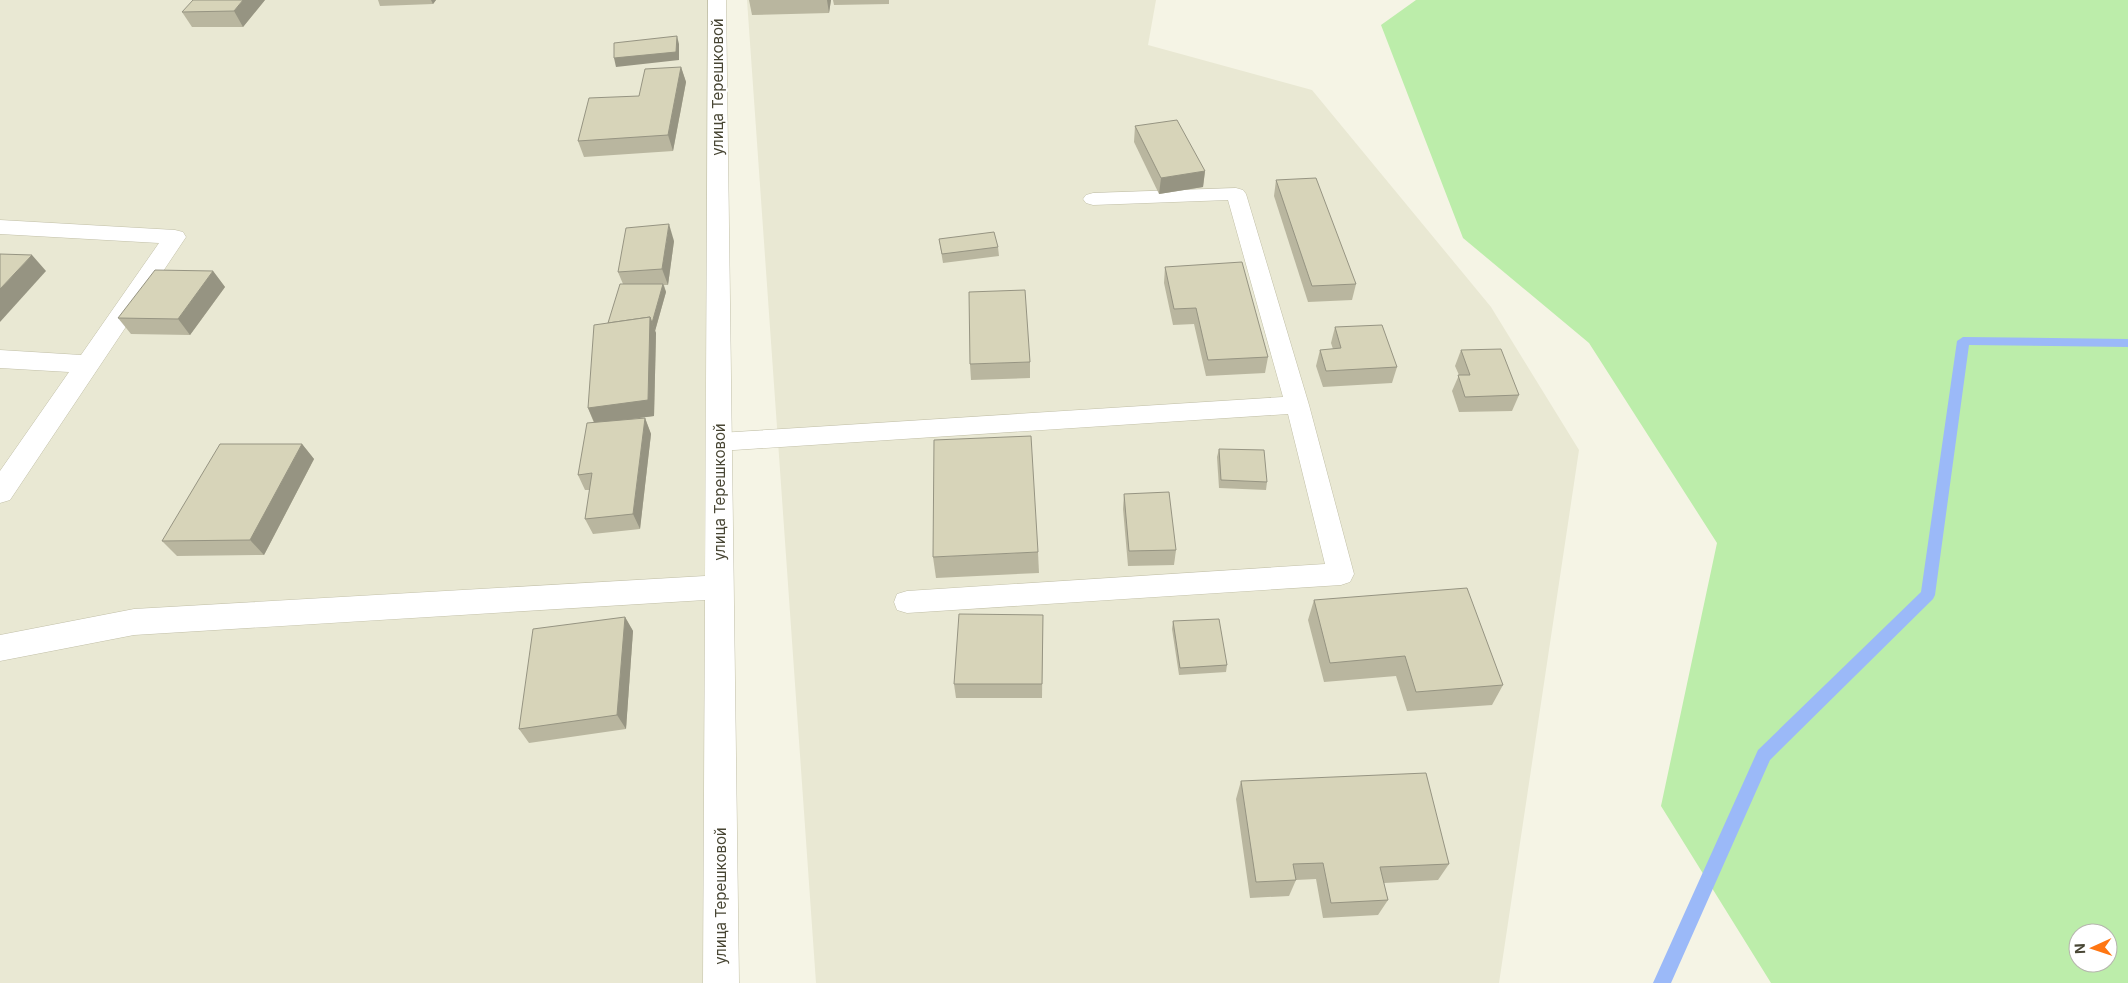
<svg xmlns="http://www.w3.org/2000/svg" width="2128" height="983" font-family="Inter,sans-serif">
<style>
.residential{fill:#e9e8d3}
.green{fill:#bcedaa;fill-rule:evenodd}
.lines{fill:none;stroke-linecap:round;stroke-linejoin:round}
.stream{fill:#9bb9f8;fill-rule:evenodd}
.lane-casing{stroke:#c1bfa7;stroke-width:1}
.street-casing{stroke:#c1bfa7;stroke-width:1}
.lane{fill:#fff;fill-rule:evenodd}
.street{fill:#fff;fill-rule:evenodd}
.wall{fill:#b9b69f}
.shaded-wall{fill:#969482}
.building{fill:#d7d4b9;stroke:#969482}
.labels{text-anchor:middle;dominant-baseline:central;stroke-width:4;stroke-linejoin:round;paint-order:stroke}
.street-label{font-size:15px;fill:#484634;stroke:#fff}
</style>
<rect width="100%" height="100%" fill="#f5f4e5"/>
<g class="residential">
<path d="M0,0h717l4,983h-721z"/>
<path d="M747,0h409l-8,45 164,45 179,217 88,143 -80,533h-683z"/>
</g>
<path class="green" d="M1416,0h712v983h-357l-110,-177 56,-263 -128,-200 -126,-105 -82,-213zM2078,933h30v30h-30z"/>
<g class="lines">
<path class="stream" d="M1963,337l165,2v8l-159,-2 -34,250 -2,4 -163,161 -99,223h-18l105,-233 163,-158 36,-251z"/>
<defs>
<path id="lane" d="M1236,188l7,2 3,4 63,211 45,169 -4,8 -9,3 -434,28 -10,-3 -3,-8 3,-8 10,-3 418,-27 -37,-150 -569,37 -9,-3 -3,-6 3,-6 9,-3 564,-36 -55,-197 -135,5 -7,-2 -3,-4 3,-4 7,-2z"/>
<g id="street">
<path d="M708,0h18l13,983h-36l2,-383 -571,35 -134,26v-26l134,-26 571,-33z"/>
<path d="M0,220l175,10 8,2 3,5 -176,263 -10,3v-32l69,-99 -69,-4v-18l81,5 78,-112 -159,-9z"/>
</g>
</defs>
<use href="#lane" class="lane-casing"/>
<use href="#street" class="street-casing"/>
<use href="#lane" class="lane"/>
<use href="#street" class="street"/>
</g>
<g class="wall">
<path d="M265,0l-22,27h-51l-10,-15z"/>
<path d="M378,0h58l-3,4 -53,2z"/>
<path d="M749,0h82l-2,13 -77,2z"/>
<path d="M833,0h56v4l-55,1z"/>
<path d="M681,67l5,15 -13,69 -89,6 -6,-16 61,-45z"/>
<path d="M1135,126l70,45 -2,16 -44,7 -25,-52z"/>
<path d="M1276,180l80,104 -4,16 -44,2 -34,-106z"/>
<path d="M939,239l59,8 1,9 -56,7z"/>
<path d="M674,241l-6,44h-4l2,7 -11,39 1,2 -2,83 -26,3 17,-1 6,16 -11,95 -47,5 -8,-15 5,-29h-5l-7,-15 16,-52 -6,-15 20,-85 15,-39 -5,-12z"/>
<path d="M1165,267l103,90 -3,16 -59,3 -12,-52 -21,1 -9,-42z"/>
<path d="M213,271l12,16 -35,48 -59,-1 -13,-16z"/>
<path d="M1335,327l62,40 -5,16 -69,4 -7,-21 4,-16 13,-1 -2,-6z"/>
<path d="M1461,350l58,45 -7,16 -53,1 -7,-21 7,-16 -4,-9z"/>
<path d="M1030,362v16l-59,2 -1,-16z"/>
<path d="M302,444l12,15 -50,96 -87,1 -15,-15z"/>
<path d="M1219,449l48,33 -1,8 -47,-2 -2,-31z"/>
<path d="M1124,494l52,56 -2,15 -46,1 -5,-57z"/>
<path d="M1038,552l1,21 -103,5 -3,-21z"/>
<path d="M1314,600l189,85 -11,20 -85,6 -11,-35 -72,6 -16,-62z"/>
<path d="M1043,615l-1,83h-86l-2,-14z"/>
<path d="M625,617l8,14 -7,98 -97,14 -10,-14z"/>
<path d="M1173,621l54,44 -1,7 -47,3 -7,-46z"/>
<path d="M1241,781l208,83 -11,16 -54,3 4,17 -10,15 -55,3 -7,-39 -20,1 -7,16 -39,2 -14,-99z"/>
</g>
<g class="shaded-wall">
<path d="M243,0h22l-22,27 -9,-16z"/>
<path d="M431,0h5l-3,4z"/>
<path d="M827,0h4l-2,13z"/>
<path d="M677,36l2,8v16l-63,7 -2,-9z"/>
<path d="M681,67l5,15 -13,69 -5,-16z"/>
<path d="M1205,171l-2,16 -44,7 2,-16z"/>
<path d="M669,224l5,17 -6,44 -6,-16z"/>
<path d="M32,255l14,16 -46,51v-33z"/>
<path d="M213,271l12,16 -35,48 -12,-16z"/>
<path d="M663,284l3,8 -11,39 -3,-8z"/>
<path d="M650,317l6,16 -2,83 -59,8 -7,-16z"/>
<path d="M645,418l6,16 -11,95 -7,-15z"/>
<path d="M302,444l12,15 -50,96 -14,-15z"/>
<path d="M625,617l8,14 -7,98 -9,-14z"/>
</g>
<g class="building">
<path d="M193,0h50l-9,11 -52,1z"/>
<path d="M677,36l-1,16 -62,6v-15z"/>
<path d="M681,67l-13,68 -90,6 11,-43 50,-2 6,-27z"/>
<path d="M1177,120l28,51 -44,7 -26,-52z"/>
<path d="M1316,178l40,106 -44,2 -36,-106z"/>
<path d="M669,224l-7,45 -44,3 8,-44z"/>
<path d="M994,232l4,15 -56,7 -3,-15z"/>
<path d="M0,254l32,1 -32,34z"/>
<path d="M1242,262l26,95 -60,3 -12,-52 -22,1 -9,-42z"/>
<path d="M155,270l58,1 -35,48 -60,-1z"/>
<path d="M620,284h43l-11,39 -2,-6 -42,6z"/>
<path d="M1025,290l5,72 -60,2 -1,-72z"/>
<path d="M650,317l-2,83 -60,8 6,-83z"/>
<path d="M1382,325l15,42 -71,4 -6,-21 21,-2 -6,-21z"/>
<path d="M1501,349l18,46 -54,2 -7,-22h12l-9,-25z"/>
<path d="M645,418l-12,96 -48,5 7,-46 -14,2 9,-52z"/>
<path d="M1031,436l7,116 -105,5 1,-117z"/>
<path d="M220,444h82l-52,96 -88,1z"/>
<path d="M1219,449l45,1 3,32 -46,-2z"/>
<path d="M1169,492l7,58 -47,1 -5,-57z"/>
<path d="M1467,588l36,97 -87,7 -11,-36 -75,7 -16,-63z"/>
<path d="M959,614l84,1 -1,69h-88z"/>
<path d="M625,617l-8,98 -98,14 14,-100z"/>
<path d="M1219,619l8,46 -47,3 -7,-47z"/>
<path d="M1426,773l23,91 -69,3 8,33 -57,3 -8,-40 -30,1 3,16 -40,2 -15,-101z"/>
</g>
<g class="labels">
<g class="street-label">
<text transform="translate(717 87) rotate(-90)">улица Терешковой</text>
<text transform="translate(719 492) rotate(-90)">улица Терешковой</text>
<text transform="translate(720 896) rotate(-90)">улица Терешковой</text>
</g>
</g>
<g transform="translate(2093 948) rotate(267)"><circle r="24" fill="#ffffff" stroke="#b6b5ae"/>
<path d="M0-4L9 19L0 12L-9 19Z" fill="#ff7612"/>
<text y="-8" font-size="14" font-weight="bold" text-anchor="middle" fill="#484634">N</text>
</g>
</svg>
